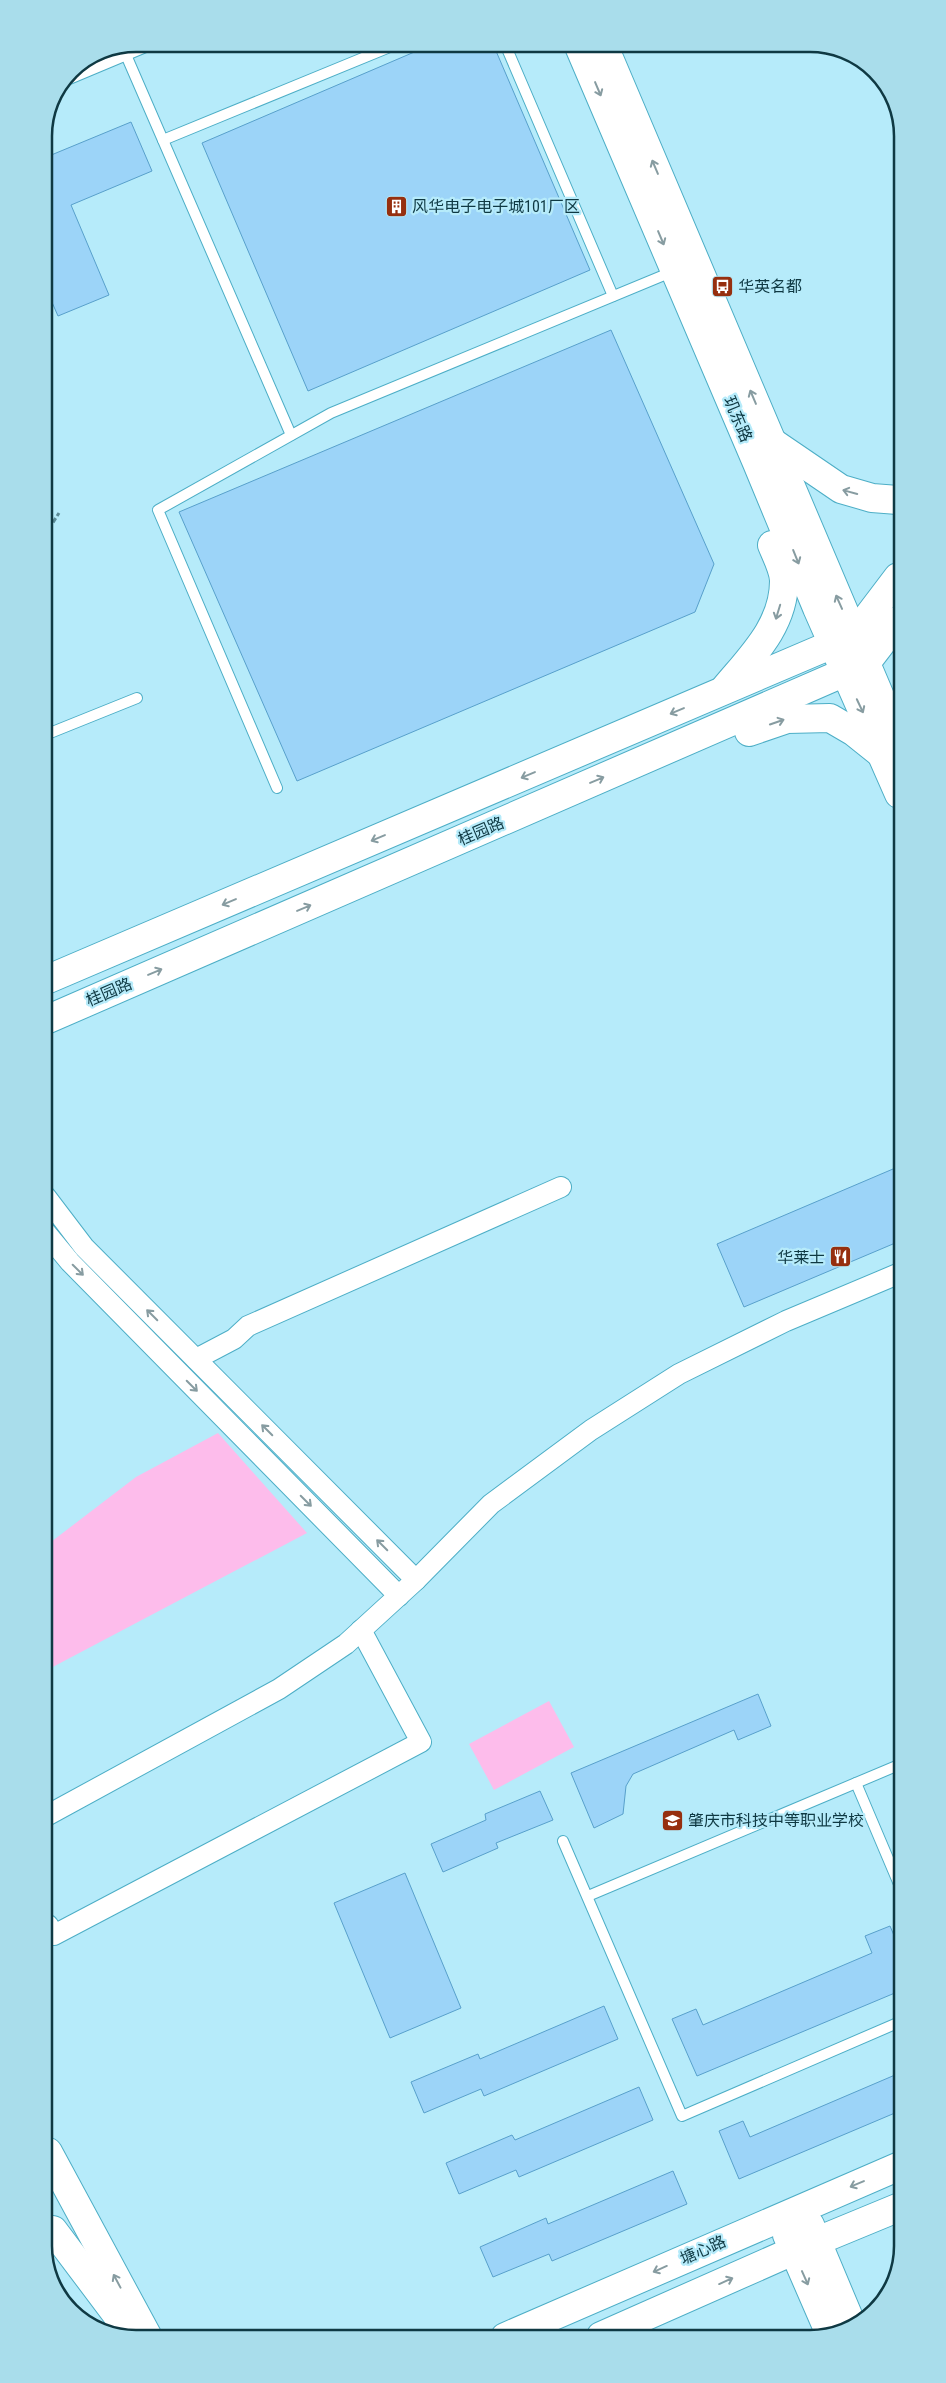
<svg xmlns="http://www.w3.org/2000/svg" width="946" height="2383" font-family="'Roboto Condensed','Noto Sans SC',sans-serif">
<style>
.green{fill:#fdbceb}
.building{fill:#9cd4f8;stroke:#58a0cb}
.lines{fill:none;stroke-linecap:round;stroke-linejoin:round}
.lane-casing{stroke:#4daec6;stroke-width:12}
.street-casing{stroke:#4daec6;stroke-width:22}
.secondary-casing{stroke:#4daec6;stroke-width:30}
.primary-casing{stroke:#4daec6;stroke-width:30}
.path{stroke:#5c8b97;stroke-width:3;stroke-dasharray:5 2.5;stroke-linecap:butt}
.lane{stroke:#fff;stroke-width:10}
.street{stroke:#fff;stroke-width:20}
.secondary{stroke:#fff;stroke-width:28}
.primary{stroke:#fff;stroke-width:28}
.oneway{stroke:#879ca1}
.labels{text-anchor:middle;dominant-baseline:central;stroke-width:4.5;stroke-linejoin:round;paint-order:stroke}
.poi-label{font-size:16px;fill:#0f3943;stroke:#b6ebfa;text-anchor:start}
.street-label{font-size:16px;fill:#0f3943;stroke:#b6ebfa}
.rim{fill:none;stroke:#0f3943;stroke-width:2.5}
</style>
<rect width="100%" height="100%" fill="#b6ebfa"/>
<g class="green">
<path d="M218,1433l89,100 -260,137v-125l89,-68z"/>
<path d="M549,1701l25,46 -80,43 -25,-46z"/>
</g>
<g class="building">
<path d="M433,44h60l97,226 -282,121 -106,-248z"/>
<path d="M131,122l21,49 -81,34 38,90 -51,21 -14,-32v-126z"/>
<path d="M611,330l103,234 -19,48 -398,169 -118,-269z"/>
<path d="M900,1166v75l-156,66 -27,-63z"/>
<path d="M758,1694l13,32 -33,14 -4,-10 -101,44 -7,12 -3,28 -29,14 -23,-55z"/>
<path d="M540,1791l13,29 -57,23 2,5 -55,24 -12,-28 55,-24 -1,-6z"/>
<path d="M405,1873l56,135 -71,30 -56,-135z"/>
<path d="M890,1926l12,28v36l-205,86 -25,-57 24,-10 7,16 169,-72 -7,-17z"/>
<path d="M604,2006l14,33 -134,57 -3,-7 -57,24 -13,-31 67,-28 2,5z"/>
<path d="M902,2072v38l-163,69 -20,-48 24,-10 7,16z"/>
<path d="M639,2087l14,33 -134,57 -3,-7 -57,24 -13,-31 66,-28 3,5z"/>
<path d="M673,2171l14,33 -135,57 -3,-7 -56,23 -13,-30 66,-29 2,6z"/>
</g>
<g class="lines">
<defs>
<g id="lane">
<path d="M505,44l108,252"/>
<path d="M126,55l165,380"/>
<path d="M67,80l86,-36"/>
<path d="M163,140l234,-96"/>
<path d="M45,735l92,-37"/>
<path d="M277,788l-119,-278 173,-97 343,-142"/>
<path d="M856,1783l45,106"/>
<path d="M563,1841l119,275 220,-95"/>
<path d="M588,1896l313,-132"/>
</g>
<g id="street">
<path d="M46,1197l38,50 332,333"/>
<path d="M46,1233l24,29 329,334"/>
<path d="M196,1359l38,-20 14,-13 313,-139"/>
<path d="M48,1815l231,-126 67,-45 70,-64 75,-76 100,-74 88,-56 107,-53 114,-48"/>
<path d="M48,1925l6,10 367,-193 -60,-112"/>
</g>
<g id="secondary">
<path d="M578,44l179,419 60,145 82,186"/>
<path d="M603,44l296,697"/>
<path d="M772,442l69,47 31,9 26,2"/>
<path d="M726,687c26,-31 58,-62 58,-106 0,-11 -8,-26 -12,-36"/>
<path d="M749,732l38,-13 43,-1 24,14 25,20"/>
<path d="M46,980l808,-345 44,-58"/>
<path d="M46,1020l820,-357 33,-43"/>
<path d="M48,2152l101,187"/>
<path d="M810,2225l42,100"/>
<path d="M787,2235l43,99"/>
<path d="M601,2336l192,-85 109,-45"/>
<path d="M505,2337l397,-172"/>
</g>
<path id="primary" d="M53,2230l82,109"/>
</defs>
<use href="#lane" class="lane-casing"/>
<use href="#street" class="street-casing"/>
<use href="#secondary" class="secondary-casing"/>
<use href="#primary" class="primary-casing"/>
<path class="path" d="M45,535l14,-22"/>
<use href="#lane" class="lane"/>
<use href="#street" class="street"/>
<use href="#secondary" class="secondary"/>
<use href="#primary" class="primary"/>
</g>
<defs><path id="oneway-shaft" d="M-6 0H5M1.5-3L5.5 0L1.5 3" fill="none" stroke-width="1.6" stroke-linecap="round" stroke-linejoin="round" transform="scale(1.25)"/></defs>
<g class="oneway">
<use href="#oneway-shaft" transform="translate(598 89) rotate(67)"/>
<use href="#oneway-shaft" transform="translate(655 167) rotate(-113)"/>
<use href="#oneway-shaft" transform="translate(661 238) rotate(67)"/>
<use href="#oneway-shaft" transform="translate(753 397) rotate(-113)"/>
<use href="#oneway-shaft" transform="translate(850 492) rotate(-165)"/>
<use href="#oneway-shaft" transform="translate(796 557) rotate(68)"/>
<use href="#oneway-shaft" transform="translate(839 602) rotate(-114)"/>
<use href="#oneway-shaft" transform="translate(778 612) rotate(107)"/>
<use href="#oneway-shaft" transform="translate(860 706) rotate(65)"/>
<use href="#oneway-shaft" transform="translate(677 711) rotate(157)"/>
<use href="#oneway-shaft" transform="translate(777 722) rotate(-19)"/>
<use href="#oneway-shaft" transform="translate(528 775) rotate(157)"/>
<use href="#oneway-shaft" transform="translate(597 780) rotate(-23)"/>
<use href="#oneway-shaft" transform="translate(378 838) rotate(157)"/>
<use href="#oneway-shaft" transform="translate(229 902) rotate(157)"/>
<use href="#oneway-shaft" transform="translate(304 908) rotate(-23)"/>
<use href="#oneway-shaft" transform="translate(155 972) rotate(-23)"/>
<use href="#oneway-shaft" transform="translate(78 1270) rotate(45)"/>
<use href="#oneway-shaft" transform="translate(152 1315) rotate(-135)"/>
<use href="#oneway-shaft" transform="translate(192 1386) rotate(45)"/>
<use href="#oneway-shaft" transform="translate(267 1430) rotate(-135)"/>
<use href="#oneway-shaft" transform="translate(306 1501) rotate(45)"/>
<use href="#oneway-shaft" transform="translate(382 1545) rotate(-135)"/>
<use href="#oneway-shaft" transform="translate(857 2184) rotate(157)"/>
<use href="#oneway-shaft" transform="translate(660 2269) rotate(156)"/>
<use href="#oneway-shaft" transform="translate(805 2278) rotate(66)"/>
<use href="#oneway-shaft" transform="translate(117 2281) rotate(-118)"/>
<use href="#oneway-shaft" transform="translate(726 2281) rotate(-24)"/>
</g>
<defs>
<symbol id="building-square" viewBox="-11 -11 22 22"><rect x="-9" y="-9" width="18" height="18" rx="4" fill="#962f0f" stroke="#b6ebfa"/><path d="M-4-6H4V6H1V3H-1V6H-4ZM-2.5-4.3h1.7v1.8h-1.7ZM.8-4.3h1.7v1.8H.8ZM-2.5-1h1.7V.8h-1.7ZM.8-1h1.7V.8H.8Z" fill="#fff"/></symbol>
<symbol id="bus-square" viewBox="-11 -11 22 22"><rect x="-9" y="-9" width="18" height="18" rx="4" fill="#962f0f" stroke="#b6ebfa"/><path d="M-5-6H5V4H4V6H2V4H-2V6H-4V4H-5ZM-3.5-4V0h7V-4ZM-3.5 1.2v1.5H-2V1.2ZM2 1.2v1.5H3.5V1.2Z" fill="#fff"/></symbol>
<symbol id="restaurant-square" viewBox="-11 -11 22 22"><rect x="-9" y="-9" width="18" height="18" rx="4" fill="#962f0f" stroke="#b6ebfa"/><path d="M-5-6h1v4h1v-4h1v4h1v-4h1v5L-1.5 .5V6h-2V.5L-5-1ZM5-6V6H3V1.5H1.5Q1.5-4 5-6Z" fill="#fff"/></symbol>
<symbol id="school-square" viewBox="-11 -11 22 22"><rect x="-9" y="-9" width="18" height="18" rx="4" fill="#962f0f" stroke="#b6ebfa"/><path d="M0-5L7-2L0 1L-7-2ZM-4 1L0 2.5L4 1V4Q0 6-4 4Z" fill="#fff"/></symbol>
</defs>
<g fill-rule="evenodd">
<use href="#building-square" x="384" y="194" width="25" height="25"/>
<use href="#bus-square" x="710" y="274" width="25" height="25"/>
<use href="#restaurant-square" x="828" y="1244" width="25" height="25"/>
<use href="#school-square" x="660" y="1808" width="25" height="25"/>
</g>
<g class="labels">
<g class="poi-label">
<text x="412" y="206">风华电子电子城101厂区</text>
<text x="738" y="286">华英名都</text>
<text x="825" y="1257" text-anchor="end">华莱士</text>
<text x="688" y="1820">肇庆市科技中等职业学校</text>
</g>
<g class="street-label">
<text transform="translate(738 419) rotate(67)">玑东路</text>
<text transform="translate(481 831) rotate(-23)">桂园路</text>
<text transform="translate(109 992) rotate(-23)">桂园路</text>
<text transform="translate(703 2250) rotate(-24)">塘心路</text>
</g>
</g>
<path d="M0 0H946V2383H0ZM136 52H810A84 84 0 0 1 894 136V2246A84 84 0 0 1 810 2330H136A84 84 0 0 1 52 2246V136A84 84 0 0 1 136 52Z" fill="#a9ddeb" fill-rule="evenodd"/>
<path class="rim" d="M136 52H810A84 84 0 0 1 894 136V2246A84 84 0 0 1 810 2330H136A84 84 0 0 1 52 2246V136A84 84 0 0 1 136 52Z"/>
</svg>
